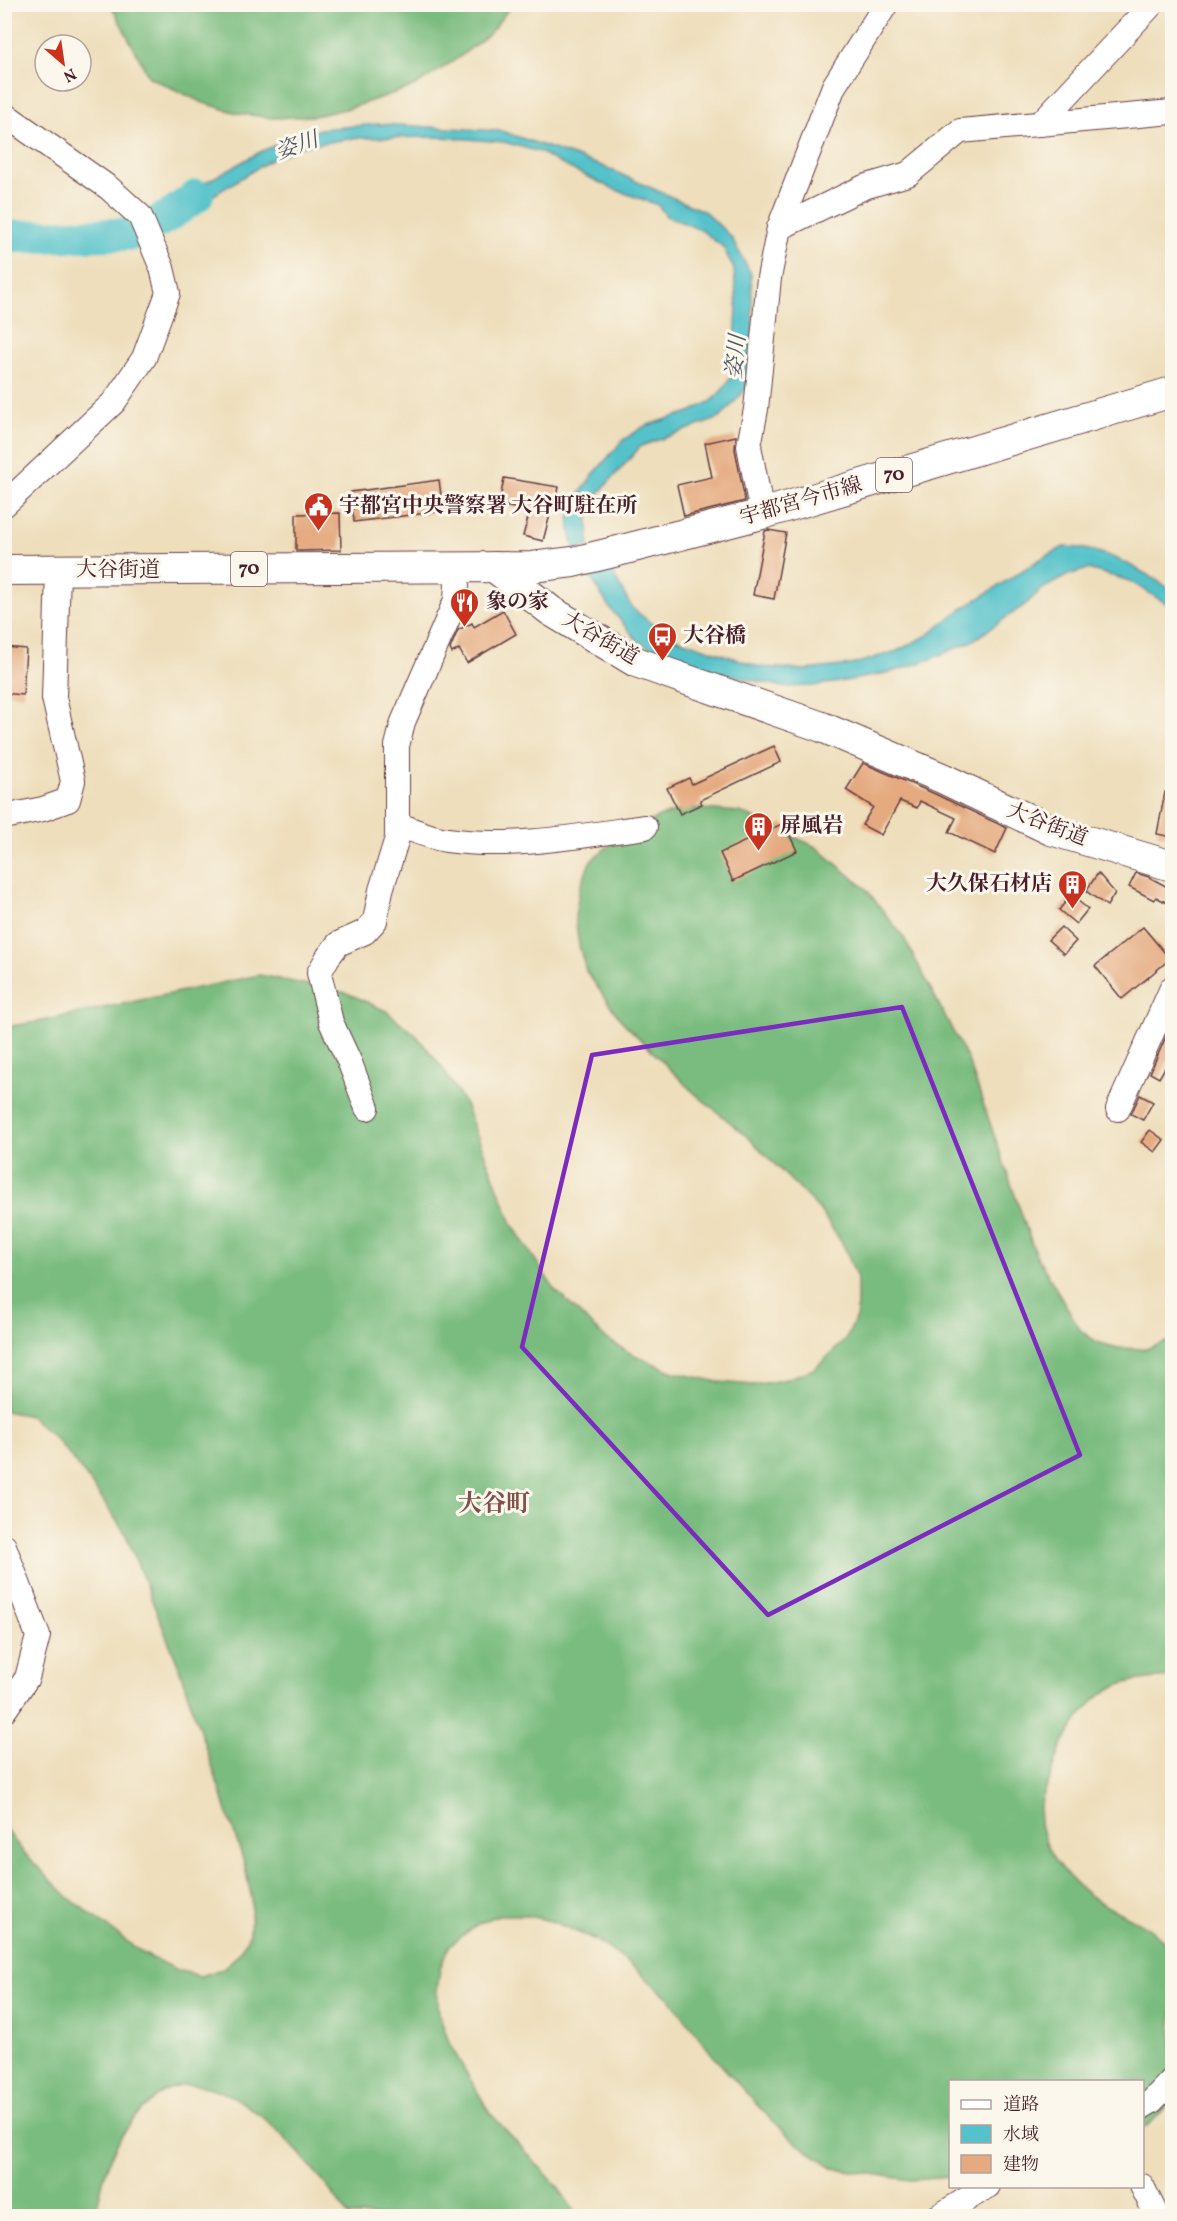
<svg xmlns="http://www.w3.org/2000/svg" width="1177" height="2221" font-family="Vollkorn,'Noto Serif JP',serif">
<style>
.forest{fill:#7abc7f;stroke:#626e55;stroke-width:1.5}
.water{fill:#54c2ca;stroke:#4f707a;stroke-width:1.5}
.lines{fill:none;stroke-linecap:round;stroke-linejoin:round}
.river{stroke:#54c2ca;stroke-width:33}
.building{fill:#e5aa80}
.minor-casing{stroke:#633c41;stroke-width:26}
.major-casing{stroke:#633c41;stroke-width:32}
.minor{stroke:#fff;stroke-width:24}
.major{stroke:#fff;stroke-width:30}
.marked{fill:none;stroke:#7b2cbf;stroke-width:4.5;stroke-linejoin:round}
.labels{text-anchor:middle;dominant-baseline:central;stroke-width:6;stroke-linejoin:round;paint-order:stroke}
.shield{fill:#fbf7ec;stroke:#7f6065;stroke-width:1.5}
.shield-label{font-size:20px;font-weight:bold;fill:#4a1f2b}
.street-label{font-size:21px;fill:#4a1f2b;stroke:#fbf7ec}
.poi-label{font-size:21px;font-weight:bold;fill:#4a1f2b;stroke:#fbf7ec;text-anchor:start}
.water-label{font-size:22px;font-style:italic;fill:#4e5863;stroke:#fbf7ec}
.quarter-label{font-size:24px;font-weight:bold;fill:#805049;stroke:#fbf7ec}
</style>
<rect width="100%" height="100%" fill="#fbf7ec"/>
<filter id="ink" filterUnits="userSpaceOnUse"><feTurbulence type="fractalNoise" baseFrequency=".0167" numOctaves="2"/><feDisplacementMap in="SourceGraphic" scale="12" xChannelSelector="R" yChannelSelector="G"/><feConvolveMatrix kernelMatrix="1 2 1 2 8 2 1 2 1" color-interpolation-filters="sRGB"/></filter>
<filter id="wash" filterUnits="userSpaceOnUse"><feTurbulence type="fractalNoise" baseFrequency=".008" numOctaves="4" result="noise"/><feDisplacementMap in="SourceGraphic" scale="24" xChannelSelector="R" yChannelSelector="G"/><feGaussianBlur stdDeviation="1.35" result="paint"/><feColorMatrix in="noise" values="0 0 0 0 0 0 0 0 0 0 0 0 0 0 0 0 0 1.4 0 .05"/><feComposite in="paint" operator="in"/></filter>
<g filter="url(#wash)">
<rect width="100%" height="100%" fill="#eedebc"/>
<g class="forest">
<path d="M111,5h401l-23,29 -28,22 -46,30 -65,22 -36,8 -42,2 -35,-5 -36,-11 -52,-25z"/>
<path d="M687,808l53,4 76,35 50,42 38,49 64,122 67,193 46,78 16,11 21,6 27,1 27,-9v337c-56,3 -73,9 -104,58 -8,11 -11,25 -16,37 -3,11 -10,24 -12,35 -5,37 31,78 61,96 24,14 54,23 71,47v150l-23,25 -6,3 -1,-46h-192v95l-40,3 -76,-12 -39,-26 -37,-36 -43,-48 -45,-59 -43,-37 -31,-22 -45,-19 -27,-6h-26l-20,9 -28,21 -10,23 -3,23 2,23 11,31 40,68 69,75 18,28h-228c-34,-47 -114,-155 -182,-126 -9,4 -18,14 -25,20 -30,31 -40,65 -46,106h-91l-1,-389 20,26 45,45 75,56 36,17 20,5 22,-7 16,-14 12,-22 2,-33 -8,-38 -66,-197 -53,-132 -36,-53 -31,-39 -28,-25 -25,-5v-384l32,-5 222,-47 88,18 39,18 30,24 25,31 23,36 49,124 41,63 51,49 23,14 45,20 46,10 34,3 30,-5 31,-11 19,-17 14,-15 10,-22v-37l-13,-32 -25,-37 -70,-71 -56,-46 -73,-73 -34,-48 -7,-26 -4,-29 5,-29 10,-25 23,-20 43,-24z"/>
</g>
<g class="water">
<path d="M379,124l122,7 101,35 103,46 26,25 20,37 2,59 -7,56 -26,29 -79,28 -43,48 -10,25 1,27 -14,4 -4,-14 -2,-19 8,-19 15,-22 31,-36 22,-14 45,-14 22,-11 12,-13 9,-14 4,-66 -3,-39 -11,-22 -22,-17 -35,-14 -8,-11 -47,-17 -54,-26 -17,-10 -36,-10 -61,-5 -89,1 -51,8 -30,12 -88,55 -25,11 -6,-13 106,-59 27,-12 33,-11z"/>
<path d="M1064,547c41,0 74,22 108,43v17l-42,-26 -42,-12 -20,6 -26,14 -16,15 -54,37 -41,18 -36,12 -37,8 -45,7 -29,1 -96,-21 -33,-15 -18,-11 -28,-33 -21,-34 22,-5 22,40 34,27 94,32 46,3 45,-5 46,-14 31,-16 34,-26 77,-49z"/>
</g>
<g class="lines">
<path class="river" d="M4,237l129,-3 34,-17 30,-21"/>
</g>
<g id="blocks">
<g class="building">
<path d="M736,436l-1,13 10,52 -61,15 -7,-31 35,-8 -7,-34z"/>
<path d="M504,478l55,9 -4,21 -3,-1 -9,34 -20,-5 7,-25 -31,-6z"/>
<path d="M439,480l4,31 -89,11 -3,-30z"/>
<path d="M340,513l1,37 -45,1v-37z"/>
<path d="M768,530l18,3 -12,66 -21,-4 12,-64z"/>
<path d="M503,610l13,24 -49,29 -8,-14 -7,4 -2,-4 8,-19 14,-7 2,4z"/>
<path d="M4,647l22,2 -3,46 -19,-2z"/>
<path d="M774,746l7,16 -81,38 2,4 -22,10 -13,-26 22,-10 3,6z"/>
<path d="M863,763l72,31 72,34 -12,26 -46,-22 7,-14 -36,-17 -3,7 -17,-7 -19,34 -19,-10 11,-18 -27,-17z"/>
<path d="M1165,792h8v45l-16,-3z"/>
<path d="M784,823l13,28 -64,30 -13,-28z"/>
<path d="M1098,873l17,20 -8,13 -21,-15z"/>
<path d="M1136,873l13,4 24,13v16l-17,-9 -2,3 -25,-13z"/>
<path d="M1071,895l17,14 -12,15 -17,-14z"/>
<path d="M1061,927l15,14 -12,13 -16,-14z"/>
<path d="M1143,927l27,32 -48,40 -27,-33z"/>
<path d="M1167,1034l6,3v17l-14,24 -9,-5z"/>
<path d="M1140,1095l13,7 -10,18 -12,-6z"/>
<path d="M1150,1130l14,10 -9,12 -14,-10z"/>
</g>
</g>
</g>
<g filter="url(#ink)">
<use href="#blocks" fill-opacity="0" stroke="#633c41" stroke-width="1.5"/>
<g class="lines">
<defs>
<g id="minor">
<path d="M4,114l105,74 31,28 22,52 6,25 -24,65 -30,44 -110,103"/>
<path d="M1040,124l112,-120"/>
<path d="M779,228l85,-41 44,-13 52,-43 212,-19"/>
<path d="M762,514l-13,-68 7,-37 13,-131 10,-50 55,-142 52,-82"/>
<path d="M4,817l39,-8 25,-9 5,-19 -19,-83 4,-127"/>
<path d="M398,825c16,5 33,13 49,15 65,9 133,-4 198,-13"/>
<path d="M367,1108l-17,-45 -19,-41 -12,-49 9,-16 10,-13 27,-12 10,-11 6,-31 16,-52v-92l6,-24 53,-122 2,-32"/>
<path d="M1118,1109l54,-121"/>
<path d="M4,1546l34,90 -11,42 -23,33"/>
<path d="M1142,2107l10,-6 20,-21"/>
<path d="M1142,2186l15,30"/>
<path d="M939,2216l49,-30"/>
</g>
<g id="major">
<path d="M494,567l57,44 85,51 186,65 120,51 109,52 121,36"/>
<path d="M4,570l528,-3 41,-5 41,-10 148,-38 410,-122"/>
</g>
</defs>
<use href="#minor" class="minor-casing"/>
<use href="#major" class="major-casing"/>
<use href="#minor" class="minor"/>
<use href="#major" class="major"/>
</g>
</g>
<path class="marked" d="M902,1007l178,448 -312,160 -246,-268 70,-292z"/>
<defs>
<symbol id="civic-pin" viewBox="-11 -11 22 30"><path d="M0 17L-7.5 6A9.5 9.5 0 1 1 7.5 6Z" fill="#c8321e" stroke="#fbf7ec"/><path d="M-.6-6.5H3V-4.5H.6V-3L4-1V1h2V6H-6V1h2V-1L-.6-3ZM-1.2 2.5V6h2.4V2.5Z" fill="#fff"/></symbol>
<symbol id="restaurant-pin" viewBox="-11 -11 22 30"><path d="M0 17L-7.5 6A9.5 9.5 0 1 1 7.5 6Z" fill="#c8321e" stroke="#fbf7ec"/><path d="M-5-6h1v4h1v-4h1v4h1v-4h1v5L-1.5 .5V6h-2V.5L-5-1ZM5-6V6H3V1.5H1.5Q1.5-4 5-6Z" fill="#fff"/></symbol>
<symbol id="bus-pin" viewBox="-11 -11 22 30"><path d="M0 17L-7.5 6A9.5 9.5 0 1 1 7.5 6Z" fill="#c8321e" stroke="#fbf7ec"/><path d="M-5-6H5V4H4V6H2V4H-2V6H-4V4H-5ZM-3.5-4V0h7V-4ZM-3.5 1.2v1.5H-2V1.2ZM2 1.2v1.5H3.5V1.2Z" fill="#fff"/></symbol>
<symbol id="building-pin" viewBox="-11 -11 22 30"><path d="M0 17L-7.5 6A9.5 9.5 0 1 1 7.5 6Z" fill="#c8321e" stroke="#fbf7ec"/><path d="M-4-6H4V6H1V3H-1V6H-4ZM-2.5-4.3h1.7v1.8h-1.7ZM.8-4.3h1.7v1.8H.8ZM-2.5-1h1.7V.8h-1.7ZM.8-1h1.7V.8H.8Z" fill="#fff"/></symbol>
</defs>
<g fill-rule="evenodd">
<use href="#civic-pin" x="302" y="490" width="33" height="45"/>
<use href="#restaurant-pin" x="448" y="586" width="33" height="45"/>
<use href="#bus-pin" x="646" y="620" width="33" height="45"/>
<use href="#building-pin" x="742" y="810" width="33" height="45"/>
<use href="#building-pin" x="1056" y="868" width="33" height="45"/>
</g>
<g class="labels">
<g class="shield">
<rect x="876" y="458" width="36" height="34" rx="4.5"/>
<rect x="231" y="552" width="36" height="34" rx="4.5"/>
</g>
<g class="shield-label">
<text x="894" y="475">70</text>
<text x="249" y="569">70</text>
</g>
<g class="street-label">
<text transform="translate(801 502) rotate(-16)">宇都宮今市線</text>
<text x="118" y="570">大谷街道</text>
<text transform="translate(600 639) rotate(30)">大谷街道</text>
<text transform="translate(1047 825) rotate(21)">大谷街道</text>
</g>
<g class="poi-label">
<text x="339" y="506">宇都宮中央警察署 大谷町駐在所</text>
<text x="486" y="602">象の家</text>
<text x="683" y="636">大谷橋</text>
<text x="780" y="826">屏風岩</text>
<text x="1052" y="884" text-anchor="end">大久保石材店</text>
</g>
<g class="water-label">
<text transform="translate(297 147) rotate(-19)">姿川</text>
<text transform="translate(737 357) rotate(-84)">姿川</text>
</g>
<g class="quarter-label">
<text x="494" y="1505">大谷町</text>
</g>
</g>
<rect width="1177" height="2221" fill="none" stroke="#fbf7ec" stroke-width="24"/>
<rect x="949" y="2080" width="195" height="108" fill="#fbf7ec" stroke="#b4a19f" stroke-width="1.5"/>
<rect x="961" y="2100" width="30" height="9" fill="#ffffff" stroke="#b4a19f" stroke-width="1.5"/>
<text x="1003" y="2110" font-size="18" fill="#4a1f2b">道路</text>
<rect x="961" y="2125" width="30" height="18" fill="#54c2ca" stroke="#b4a19f" stroke-width="1.5"/>
<text x="1003" y="2140" font-size="18" fill="#4a1f2b">水域</text>
<rect x="961" y="2155" width="30" height="18" fill="#e5aa80" stroke="#b4a19f" stroke-width="1.5"/>
<text x="1003" y="2170" font-size="18" fill="#4a1f2b">建物</text>
<g transform="translate(63 63) rotate(151)"><circle r="28" fill="#fbf7ec" stroke="#b4a19f" stroke-width="1.5"/>
<path d="M0-4.5L10 22L0 15L-10 22Z" fill="#c8321e"/>
<text y="-9" font-size="16" font-weight="bold" text-anchor="middle" fill="#4a1f2b">N</text>
</g>
</svg>
